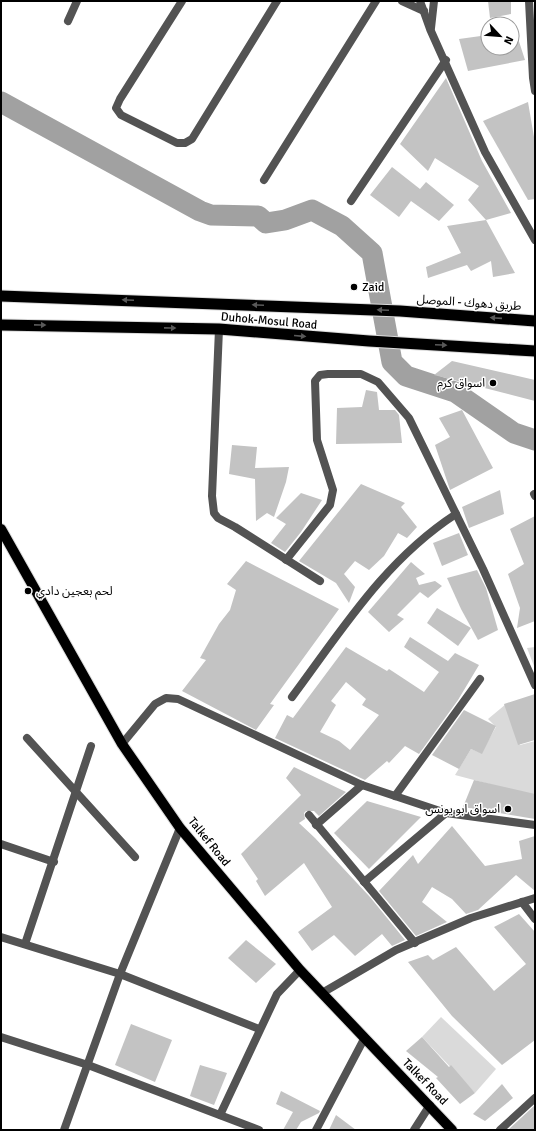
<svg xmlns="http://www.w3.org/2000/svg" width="536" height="1131" font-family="Signika,'Noto Sans Arabic',sans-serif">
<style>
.green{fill:#dadada}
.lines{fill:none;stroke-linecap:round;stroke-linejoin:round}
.river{stroke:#a1a1a1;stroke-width:21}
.building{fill:#c3c3c3;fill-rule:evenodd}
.primary-casing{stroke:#dbdbdb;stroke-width:12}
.trunk-casing{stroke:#dbdbdb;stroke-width:13}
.minor{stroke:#535353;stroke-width:8}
.primary{stroke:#000;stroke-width:10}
.trunk{stroke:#000;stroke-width:11}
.oneway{fill:#595959}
.poi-dot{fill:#000;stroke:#fff;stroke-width:1.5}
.labels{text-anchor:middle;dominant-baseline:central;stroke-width:3;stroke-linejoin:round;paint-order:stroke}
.poi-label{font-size:12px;fill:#000;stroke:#fff;text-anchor:start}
.street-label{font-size:12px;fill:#000;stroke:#fff}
</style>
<rect width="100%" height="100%" fill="#fff"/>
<g class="green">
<path d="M535,647v19h-1l-7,-18z"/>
<path d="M506,704l14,41 15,-4 -1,55 -79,-21 16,-26 10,4 15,-26 -8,-8z"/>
<path d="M441,1017l55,52 -21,24 -53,-56z"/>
</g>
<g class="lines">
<path class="river" d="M1,102l199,109 11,4 47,1 8,7 19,-3 27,-10 30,16 30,27 20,109 14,14 49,16 59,41 21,7"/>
</g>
<g class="building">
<path d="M488,1h23v13l-21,4z"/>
<path d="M512,26h2l11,34 -57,11 -9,-32 29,-4v13h24z"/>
<path d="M446,78l36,83 29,52 -25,7 -18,-20 11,-14 -44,-28 -7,13 -28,-27z"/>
<path d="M528,102l7,41v56l-7,1 -45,-79z"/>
<path d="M392,167l28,22 6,-7 28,23 -15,16 -28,-20 -12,16 -29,-22z"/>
<path d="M486,220l29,53 -22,4 -2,-16 -20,10 -4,-6 -39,13 -2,-11 35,-14 -14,-27z"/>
<path d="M452,361l83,19v21l-101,-26z"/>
<path d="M366,390l11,2 2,18h16l4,5 3,28 -66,1 1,-36 25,-1z"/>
<path d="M462,410l31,58 -43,22 -15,-45 15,-8 -11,-19z"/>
<path d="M232,445l25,2 -2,21 34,-1 -3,15 -12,35 -7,-4 -11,8 -1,-42 -26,-5z"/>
<path d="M361,484l44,19 -4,4 16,20 -10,11 -9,-5 -14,23 -15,14 -14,-9 -11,13 11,13 -6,16 -13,-20 -37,-22z"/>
<path d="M500,490l4,24 -35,14 -7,-21z"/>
<path d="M301,493l21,7 -21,32 -16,20 -14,-9 15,-19 -10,-6z"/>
<path d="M535,516v105l-18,7 3,-20 -12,-34 16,-10 -14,-35z"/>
<path d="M459,533l9,22 -26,11 -9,-23z"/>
<path d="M246,561l93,48 -69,95 4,1 -18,25 -74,-39 24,-31 -6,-2 19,-34 11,-14 6,-20 -9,-6z"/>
<path d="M411,562l14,12 -9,4 3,7 16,-4 7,5 -14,12 -8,-6 -23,23 7,4 -15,13 -21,-20z"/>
<path d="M477,570l9,18 12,42 -20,10 -17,-31 -14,-31z"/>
<path d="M437,608l34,20 -13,18 -31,-23z"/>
<path d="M410,637l38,24 7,-8 24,12 -21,35 -39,54 -14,-8 -16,17 -2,-2 -22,19 -90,-42 12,-23 6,3 53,-71 41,24 2,-2 35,23 15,-20 -35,-25zM346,682l20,17 -4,6 17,10 -29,35 -11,-9 -19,-9 16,-27 -5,-4z"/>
<path d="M535,694v46l-17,5 -14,-41z"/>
<path d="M464,710l32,16 -14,28 -11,-5 -12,20 -27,-14z"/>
<path d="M294,767l52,25 -27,24 -5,-5h-8l-2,2 1,6 -6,4 16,15 55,59 35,43 -13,6 -10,-12 -27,22 -21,-21 -22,16 -14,-19 34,-25 -28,-44 -39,33 -9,-15 2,-2 -17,-25 60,-59 -15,-17z"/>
<path d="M474,780l61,14v25l-72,-12z"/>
<path d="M367,801l54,16 -52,52 -35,-36z"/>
<path d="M452,826l33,40 37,-7 -3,-18 16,-5v55l-19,-16 -38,35 -12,4 -14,-15 -20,-12 -10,15 25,20 -31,14 -37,-45 34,-36 5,9z"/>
<path d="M519,914l16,18v108l-33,25 -50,-49 -44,-54 20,-7 5,5 23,-13 38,44 32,-27 -32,-37z"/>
<path d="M246,940l30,24 -20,19 -28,-25z"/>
<path d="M131,1024l41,16 -17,42 -40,-17z"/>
<path d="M422,1037l27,30 2,-2 24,28 -15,11 -24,-26 2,-1 -32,-26z"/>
<path d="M200,1065l27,8 -13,32 -24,-9z"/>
<path d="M502,1084l11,14 -28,23 -12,-7z"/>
<path d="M281,1091l39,20 -1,2 -18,9 -5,8h-13l10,-18 -17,-8z"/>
<path d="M535,1105v25h-27z"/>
<path d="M336,1115l20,15h-27z"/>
</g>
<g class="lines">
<defs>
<path id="primary" d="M1,529l121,215 58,84 120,142 152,160"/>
<g id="trunk">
<path d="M1,296l399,15 135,10"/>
<path d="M1,325l218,4 150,12 166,10"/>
</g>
</defs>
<use href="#primary" class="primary-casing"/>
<use href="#trunk" class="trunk-casing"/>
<g class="minor">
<path d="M182,1l-62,98 -4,9 5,7 56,28h8l7,-4 85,-138"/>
<path d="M402,1l22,10"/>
<path d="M420,1l10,28 55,123 50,88"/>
<path d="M529,1l4,77 2,13"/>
<path d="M68,21l9,-20"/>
<path d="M431,28l3,-27"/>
<path d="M264,180l112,-179"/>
<path d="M351,201l95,-141"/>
<path d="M219,329l-7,167 2,17 4,5 17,9 85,54"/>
<path d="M534,494l1,2"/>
<path d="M286,560l44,-55 3,-15 -16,-50 -2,-59 5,-6 8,-1h33l17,8 31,36 74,151 52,116"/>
<path d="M292,697c50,-67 92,-136 164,-183"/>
<path d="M27,738l108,119"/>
<path d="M122,744l33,-40 11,-6 12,1 184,86 84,28 89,12"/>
<path d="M395,796l85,-117"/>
<path d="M309,815l106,128"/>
<path d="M316,825l46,-40"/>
<path d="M1,844l53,18"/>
<path d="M364,882l82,-69"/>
<path d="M522,902l13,17"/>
<path d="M1,937l119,37 139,55"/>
<path d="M25,944l66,-198"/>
<path d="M322,993l74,-43 75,-32 64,-20"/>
<path d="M1,1037l87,28 171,65"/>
<path d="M220,1115l57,-121 23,-24"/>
<path d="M64,1130l56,-156 60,-146"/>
<path d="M316,1130l48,-91"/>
<path d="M414,1130l16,-25"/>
<path d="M500,1130l35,-32"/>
</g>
<use href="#primary" class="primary"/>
<use href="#trunk" class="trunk"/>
</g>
<defs><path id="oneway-solid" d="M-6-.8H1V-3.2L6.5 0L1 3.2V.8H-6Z"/></defs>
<g class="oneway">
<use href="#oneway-solid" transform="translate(128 300) rotate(-178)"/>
<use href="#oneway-solid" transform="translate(258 305) rotate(-178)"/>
<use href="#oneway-solid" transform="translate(383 310) rotate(-178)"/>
<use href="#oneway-solid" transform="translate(496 318) rotate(-176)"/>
<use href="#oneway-solid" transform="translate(40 325) rotate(1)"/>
<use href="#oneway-solid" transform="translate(170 328) rotate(1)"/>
<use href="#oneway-solid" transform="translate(300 336) rotate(5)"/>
<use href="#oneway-solid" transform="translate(441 345) rotate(3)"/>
</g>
<g class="poi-dot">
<circle cx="354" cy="287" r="4"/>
<circle cx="493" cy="383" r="4"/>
<circle cx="28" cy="591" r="4"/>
<circle cx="508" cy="809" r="4"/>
</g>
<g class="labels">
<g class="poi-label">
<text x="362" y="287">Zaid</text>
<text x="485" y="383" text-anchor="end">اسواق كرم</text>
<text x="36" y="591">لحم بعجين دادي</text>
<text x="500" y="809" text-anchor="end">اسواق ابو يونس</text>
</g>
<g class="street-label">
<text transform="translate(469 303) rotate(4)">طريق دهوك - الموصل</text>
<text transform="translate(269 321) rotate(5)">Duhok-Mosul Road</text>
<text transform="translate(209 842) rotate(51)">Talkef Road</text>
<text transform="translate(425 1082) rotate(46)">Talkef Road</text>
</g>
</g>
<rect width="536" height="1131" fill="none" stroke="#000000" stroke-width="4"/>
<g transform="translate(500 36) rotate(116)"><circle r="19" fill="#ffffff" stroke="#999999"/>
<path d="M0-3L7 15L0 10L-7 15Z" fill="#000000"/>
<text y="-6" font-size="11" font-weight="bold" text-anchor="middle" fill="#000000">N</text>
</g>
</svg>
